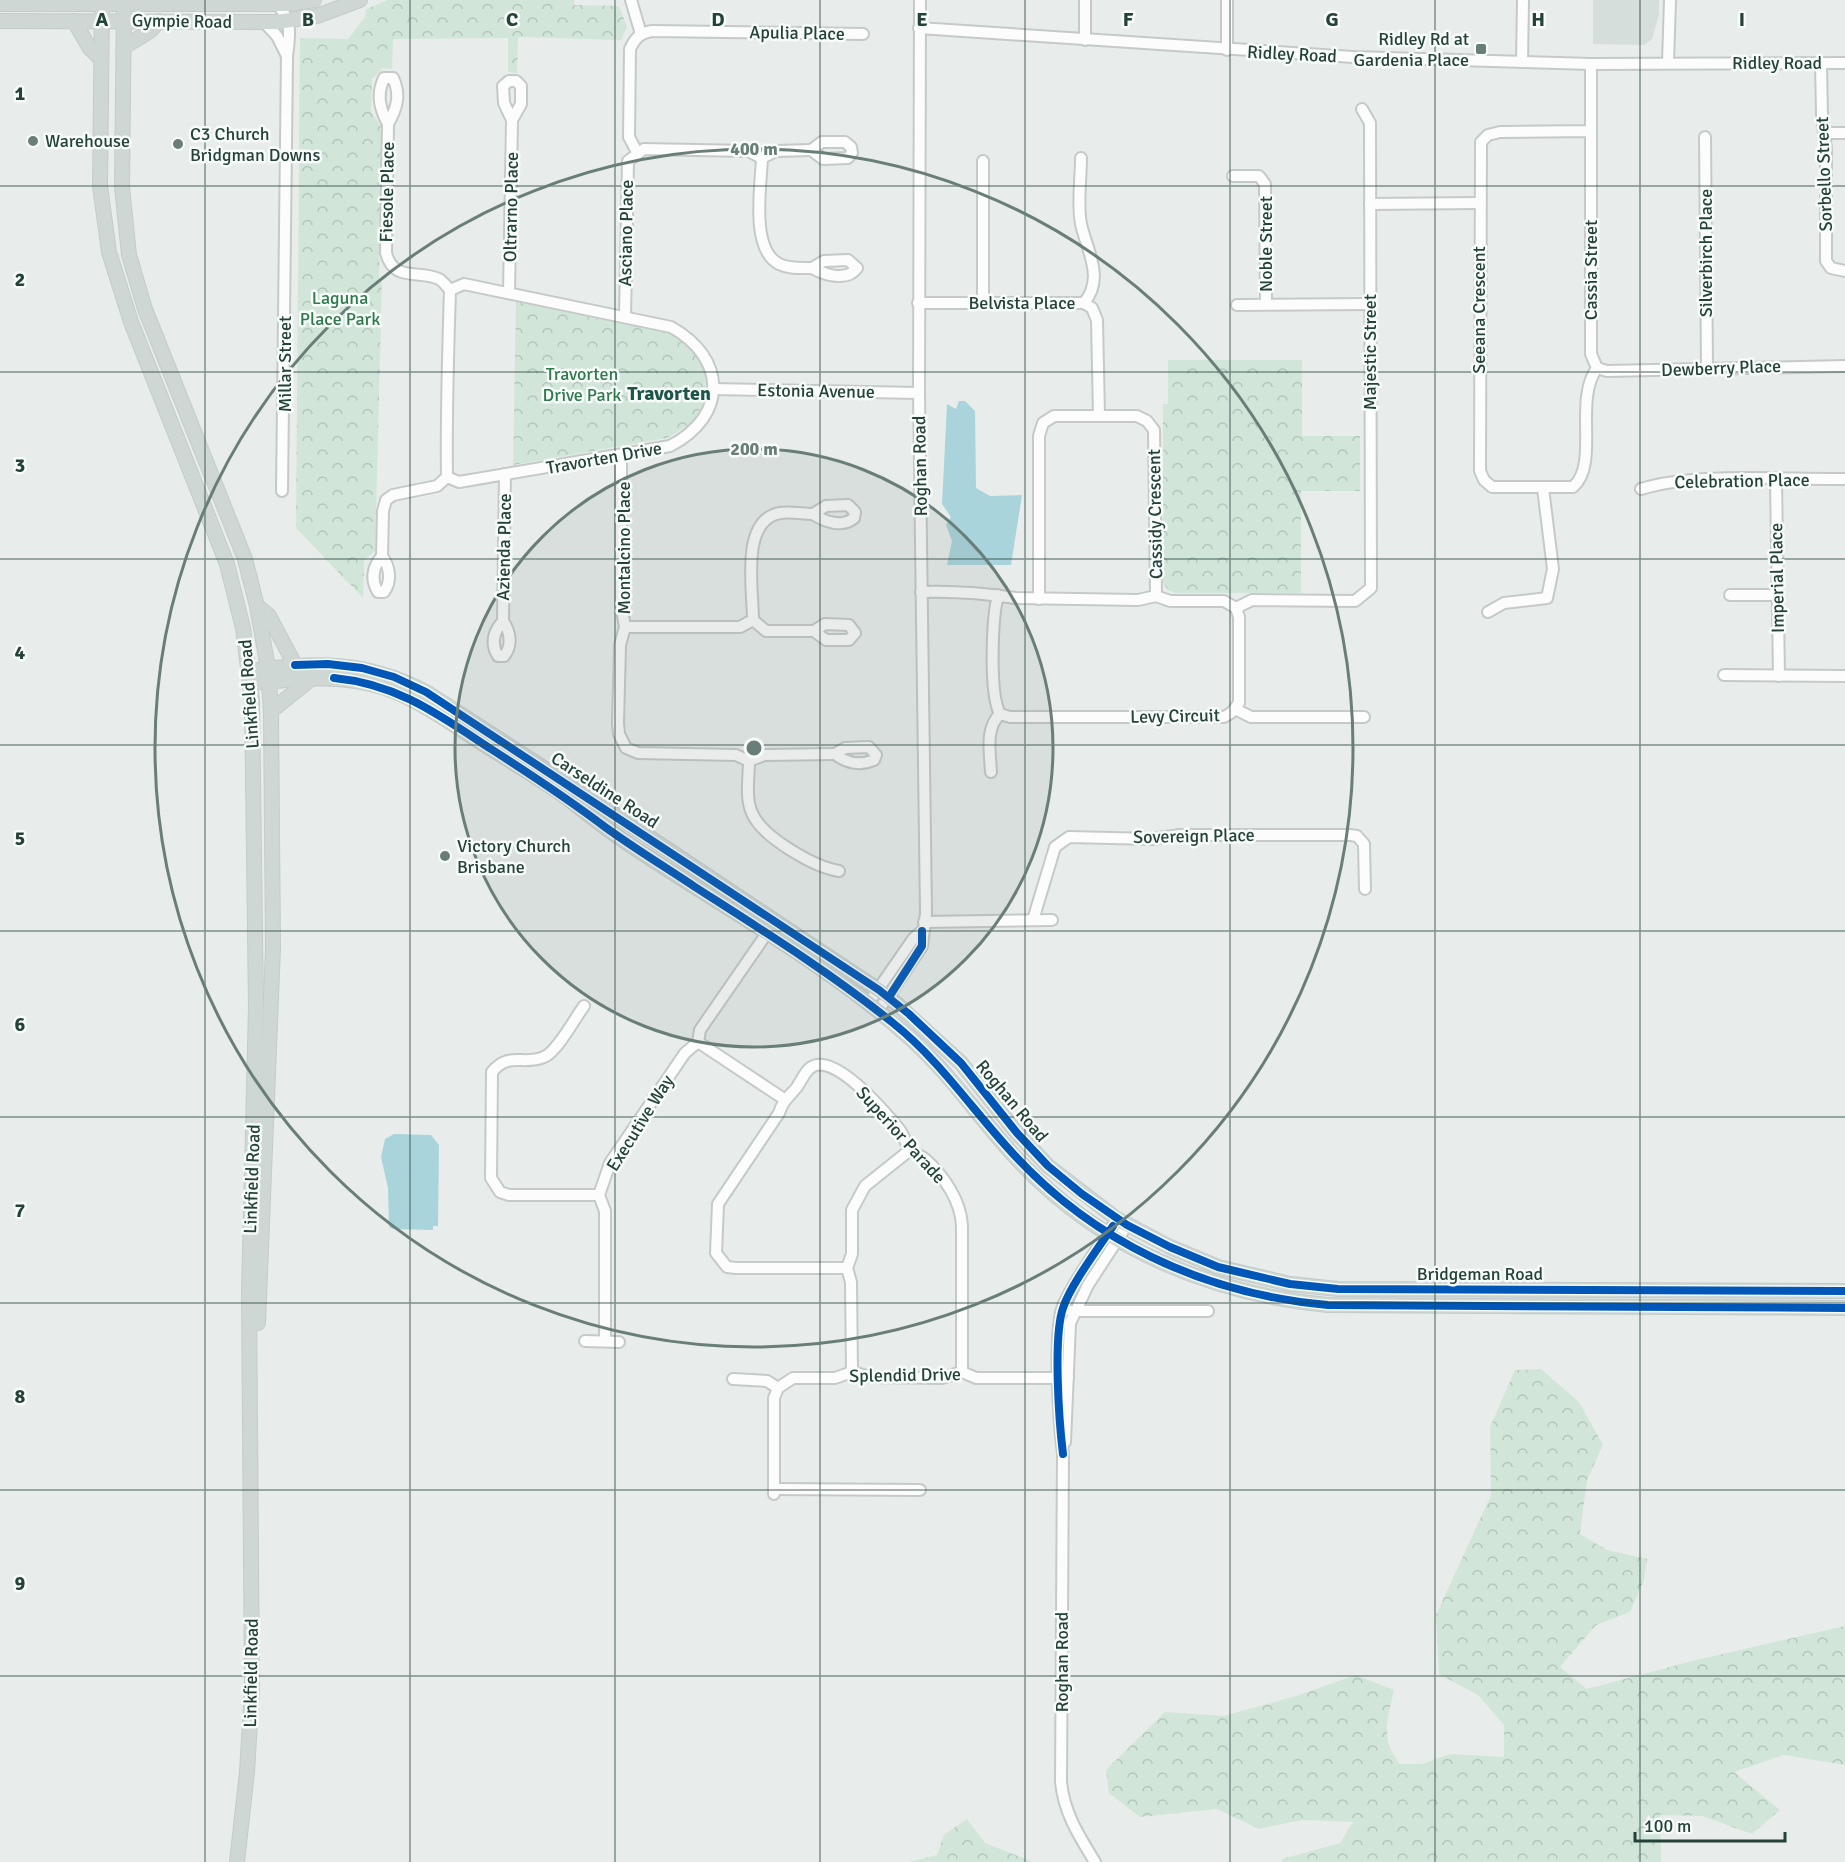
<svg xmlns="http://www.w3.org/2000/svg" width="1845" height="1862" font-family="Signika,sans-serif">
<style>
.built{fill:#d6dedb}
.forest{fill:url(#forest-crowns)}
.water{fill:#a9d4db}
.lines{fill:none;stroke-linecap:round;stroke-linejoin:round}
.minor-casing{stroke:#c5cac8;stroke-width:14}
.major-casing{stroke:#c3ccc9;stroke-width:16}
.minor{stroke:#fcfcfc;stroke-width:10}
.major{stroke:#cfd7d5;stroke-width:14}
.cycleway-casing{stroke:#f7fbf9;stroke-width:11}
.cycleway{stroke:#0057b8;stroke-width:8}
.grid{fill:none;stroke:#24423a;stroke-width:1.5;stroke-opacity:0.55}
.ring{fill:none;stroke:#697e78;stroke-width:3}
.poi-dot{fill:#697e78;stroke:#f7fbf9;stroke-width:2}
.labels{text-anchor:middle;dominant-baseline:central;stroke-width:5;stroke-linejoin:round;paint-order:stroke}
.street-label{font-size:18px;fill:#24423a;stroke:#f7fbf9}
.poi-label{font-size:18px;fill:#24423a;stroke:#f7fbf9;text-anchor:start}
.park-label{font-size:18px;fill:#2d7a4b;stroke:#f7fbf9}
.neighbourhood-label{font-size:20px;font-weight:bold;fill:#1f5548;stroke:#f7fbf9}
.grid-label{font-size:20px;text-anchor:middle;font-weight:bold;fill:#24423a;stroke:#f7fbf9;stroke-width:5;stroke-linejoin:round;paint-order:stroke}
.centre{fill:#697e78;stroke:#f7fbf9;stroke-width:3}
.ring-label{font-size:18px;text-anchor:middle;font-weight:bold;fill:#697e78;stroke:#f7fbf9;stroke-width:5;stroke-linejoin:round;paint-order:stroke}
</style>
<defs>
<pattern id="forest-crowns" width="20" height="18" patternUnits="userSpaceOnUse" patternTransform="scale(1.5)"><rect width="20" height="18" fill="#d1e6d8"/><path d="M2 6a3 3 0 1 1 6 0M12 15a3 3 0 1 1 6 0" fill="none" stroke="#b3c6ba"/></pattern>
</defs>
<rect width="100%" height="100%" fill="#e8edeb"/>
<path class="built" d="M1593,0h66v15l-7,24 -8,6 -51,-1z"/>
<g class="forest">
<path d="M388,0h186v5l45,1 8,21 -6,13 -103,-3 -1,36 -9,-1v-34l-115,1 -1,30 -9,-1 -11,11 -1,33 11,16 -3,151 3,3 -7,269 -11,9 -1,38 -67,-70 4,-490 48,1 17,-22 1,-8z"/>
<path d="M516,302l156,32 23,17 10,22 1,26 -13,23 -26,16 -154,27z"/>
<path d="M1168,360h134v76h58v55h-59v102h-125l-8,-3 -5,-7v-179h5z"/>
<path d="M1541,1369l38,33 24,43 -16,35 -7,54 27,16 40,9 -3,21 -14,32 -34,13 -36,42 27,22 105,-28 153,-35v139l-61,-10 -50,17 46,38 -28,24 -50,-18 -42,-1 1,47h-379v-3l58,-16 13,-21 -51,-2 -43,9 -42,-20 -77,8 -31,-24 -3,-23 59,-58 58,4 70,-19 63,-22 38,15c-6,30 -15,48 6,74h22l28,-10 54,3v-32l-26,-30 -39,-21 -3,-59 55,-120 -1,-68 25,-57z"/>
<path d="M967,1819l18,24 48,19h-124l28,-7 7,-20z"/>
</g>
<g class="water">
<path d="M959,401h6l10,10 1,77 14,8 32,-1 -11,70h-64l5,-24 -6,-16 5,-8 -9,-13 5,-100 9,5z"/>
<path d="M394,1134l37,1 8,10 -1,81h-5v4l-40,-1 -4,-2 -1,-39 -7,-31 4,-18z"/>
</g>
<g class="lines">
<defs>
<g id="minor">
<path d="M631,0l10,34"/>
<path d="M1085,0v40"/>
<path d="M1227,0v50"/>
<path d="M277,4c15,16 13,31 10,52l-5,435"/>
<path d="M264,22l13,14 10,20"/>
<path d="M919,28l434,29 238,7 254,-1"/>
<path d="M1522,62l1,-62"/>
<path d="M1668,63l2,-63"/>
<path d="M1821,64l1,50 4,35v112l5,7 14,3"/>
<path d="M388,124c-8,-15 -12,-29 -4,-46h9c8,17 4,30 -5,46l-2,129c8,30 32,16 53,26 4,2 8,8 11,11"/>
<path d="M1590,131l-90,1 -12,3 -7,7 -1,329 4,9 8,7h81c27,-23 0,-86 24,-119l-6,-14v-290"/>
<path d="M1825,133h20"/>
<path d="M1705,137l2,231"/>
<path d="M822,142h23l6,5 1,6 -4,5 -25,1 -12,-9z"/>
<path d="M637,152l-8,-15 1,-88c5,-11 10,-16 22,-18l211,3"/>
<path d="M762,158c-1,28 -12,91 17,106 10,5 22,4 33,4"/>
<path d="M1233,176h26l6,8 1,120"/>
<path d="M1370,204l109,-1"/>
<path d="M848,260l9,8c-10,14 -32,7 -45,0l12,-7z"/>
<path d="M464,284l207,43c56,31 57,89 -1,119l-211,36 -12,-5c-1,-63 1,-125 3,-187z"/>
<path d="M509,293l3,-173 9,-16v-18l-5,-5h-7l-6,5 1,17 8,17"/>
<path d="M918,303h166c21,-25 3,-52 -3,-79 -4,-21 0,-45 0,-66"/>
<path d="M983,303v-142"/>
<path d="M1084,303l8,5 5,12 2,96"/>
<path d="M1237,305l133,-1"/>
<path d="M625,316l3,-155 16,-12 104,2 14,7 14,-7 35,-1"/>
<path d="M1597,368l10,3 238,-5"/>
<path d="M713,389l206,4"/>
<path d="M621,455v149l4,23h115l13,-7 13,11h48"/>
<path d="M1776,480l3,196"/>
<path d="M1641,489c51,-17 147,-9 204,-10"/>
<path d="M848,505l7,7 -1,6c-12,10 -29,4 -41,-4l13,-8z"/>
<path d="M382,556l1,-45 3,-11 7,-5 44,-9 10,-9"/>
<path d="M382,556c8,11 10,25 2,36h-6c-8,-13 -5,-25 4,-36z"/>
<path d="M921,592c32,-1 62,1 94,6l123,2 18,-4 14,5h54l12,7 3,9v86l-8,10 -7,4h-214l-10,-3c-11,-20 -8,-96 -2,-119"/>
<path d="M1730,595h46"/>
<path d="M1039,599v-163l4,-13 11,-7h83l10,5 7,9 2,166"/>
<path d="M1236,608l16,-8 103,1 16,-13 -1,-465 -8,-14"/>
<path d="M1488,612l16,-9 43,-5 6,-29 -10,-81"/>
<path d="M753,620c0,-31 -13,-100 27,-107 11,-2 23,1 33,1"/>
<path d="M503,621l2,-147"/>
<path d="M503,621c7,10 10,24 1,35h-6c-8,-13 -4,-25 5,-35z"/>
<path d="M825,624l24,1 6,8 -6,7h-23l-12,-9z"/>
<path d="M625,627l-5,18 -2,78 1,11 7,14 12,5 98,2 13,6 15,-6 71,-1"/>
<path d="M1724,675l121,1"/>
<path d="M1235,709l16,8h113"/>
<path d="M869,747l7,8 -2,5c-14,6 -28,3 -39,-6l10,-6z"/>
<path d="M749,761c0,16 -4,37 3,52 10,24 62,54 87,58"/>
<path d="M991,772c-1,-19 -6,-44 9,-58"/>
<path d="M1033,920l22,-73 14,-10 83,2 28,-4h170l7,1 7,8 1,45"/>
<path d="M924,922l128,-2"/>
<path d="M868,1004l45,-65 9,-8"/>
<path d="M584,1006c-9,12 -27,46 -40,51 -21,9 -35,-6 -52,15l-1,106 9,14 9,3h90"/>
<path d="M878,1011l44,-65 4,-33 -7,-520 1,-393"/>
<path d="M698,1042l86,57"/>
<path d="M847,1268h-111l-9,-1 -11,-14 2,-49 61,-91c4,-13 10,-16 18,-26 4,-6 8,-15 13,-19 23,-18 75,44 89,61 5,6 6,14 11,20 4,5 10,6 15,10 19,17 36,42 37,67v146"/>
<path d="M1071,1311h137"/>
<path d="M605,1340v-129l-6,-16 11,-32 75,-110 13,-11 2,-12 67,-97"/>
<path d="M585,1341l34,1"/>
<path d="M852,1372l-1,-90 -4,-14 5,-14v-44l13,-24 45,-36"/>
<path d="M733,1379l34,2 11,7"/>
<path d="M1065,1442l5,-119 18,-38 39,-60"/>
<path d="M774,1489l146,1"/>
<path d="M774,1494v-96l4,-10 15,-10h42l17,-6 19,5 71,1 20,-6 14,6h92"/>
<path d="M1095,1862c-16,-26 -31,-49 -34,-80l2,-328c-4,-30 -10,-123 0,-148 12,-28 38,-61 54,-87"/>
</g>
<g id="major">
<path d="M102,0l-2,186 9,66 22,70 96,242 16,64 9,72 4,307 -7,286 3,395 -5,84 -10,90"/>
<path d="M124,0l-2,187 7,68 16,54 100,250 12,47 11,62 3,43 2,237 -15,375"/>
<path d="M0,4h288l26,-4"/>
<path d="M0,21l277,1 40,-6 43,-16"/>
<path d="M74,21l15,26 12,12"/>
<path d="M124,47l26,-16 9,-10"/>
<path d="M257,606l12,10 26,49"/>
<path d="M250,671c66,-9 115,-11 176,21l178,115 285,190 72,66 56,70 31,33 69,53 53,28 48,20 72,17 48,5 507,2"/>
<path d="M251,683c45,-4 89,-10 134,5 32,11 60,31 89,50 31,20 63,38 92,59 17,13 34,27 51,39 97,67 204,122 292,201 42,37 72,84 111,125 81,86 191,132 308,143l517,3"/>
<path d="M271,711l41,-33"/>
</g>
</defs>
<use href="#minor" class="minor-casing"/>
<use href="#major" class="major-casing"/>
<use href="#minor" class="minor"/>
<use href="#major" class="major"/>
<defs>
<g id="cycleway">
<path d="M295,665l33,-1 34,4 32,9 32,15 453,298 30,24 52,49 56,70 31,33 34,28 45,31 43,22 48,20 72,17 48,5 507,2"/>
<path d="M334,678c64,6 105,37 157,71 39,25 77,50 114,78 29,21 60,40 90,60 67,43 136,86 198,136 45,36 76,82 114,124 83,94 196,147 321,158l517,3"/>
<path d="M889,997l33,-51v-15"/>
<path d="M1063,1454c-4,-32 -10,-117 0,-146 7,-22 36,-61 50,-82"/>
</g>
</defs>
<use href="#cycleway" class="cycleway-casing"/>
<use href="#cycleway" class="cycleway"/>
</g>
<path class="grid" d="M205,0v1862M410,0v1862M615,0v1862M820,0v1862M1025,0v1862M1230,0v1862M1435,0v1862M1640,0v1862M0,186h1845M0,372h1845M0,559h1845M0,745h1845M0,931h1845M0,1117h1845M0,1303h1845M0,1490h1845M0,1676h1845"/>
<circle cx="754" cy="748" r="299" fill="#697e78" fill-opacity=".12"/>
<g class="ring">
<circle cx="754" cy="748" r="299"/>
<circle cx="754" cy="748" r="599"/>
</g>
<g class="poi-dot">
<rect x="1475" y="43" width="12" height="12" rx="3"/>
<circle cx="33" cy="141" r="6"/>
<circle cx="178" cy="144" r="6"/>
<circle cx="445" cy="856" r="6"/>
</g>
<g class="labels">
<g class="street-label">
<text transform="translate(182 21) rotate(1)">Gympie Road</text>
<text transform="translate(797 33) rotate(1)">Apulia Place</text>
<text transform="translate(1292 54) rotate(3)">Ridley Road</text>
<text x="1777" y="63">Ridley Road</text>
<text transform="translate(1824 174) rotate(-92)">Sorbello Street</text>
<text transform="translate(387 192) rotate(-89)">Fiesole Place</text>
<text transform="translate(511 207) rotate(-89)">Oltrarno Place</text>
<text transform="translate(626 233) rotate(-89)">Asciano Place</text>
<text transform="translate(1266 244) rotate(-90)">Noble Street</text>
<text transform="translate(1706 253) rotate(-90)">Silverbirch Place</text>
<text transform="translate(1591 270) rotate(-90)">Cassia Street</text>
<text x="1022" y="303">Belvista Place</text>
<text transform="translate(1479 310) rotate(-90)">Seeana Crescent</text>
<text transform="translate(1370 352) rotate(-90)">Majestic Street</text>
<text transform="translate(285 364) rotate(-90)">Millar Street</text>
<text transform="translate(1721 368) rotate(-2)">Dewberry Place</text>
<text transform="translate(816 391) rotate(1)">Estonia Avenue</text>
<text transform="translate(604 458) rotate(-10)">Travorten Drive</text>
<text transform="translate(920 466) rotate(-91)">Roghan Road</text>
<text transform="translate(1742 481) rotate(-1)">Celebration Place</text>
<text transform="translate(1155 514) rotate(-91)">Cassidy Crescent</text>
<text transform="translate(504 547) rotate(-89)">Azienda Place</text>
<text transform="translate(624 548) rotate(-90)">Montalcino Place</text>
<text transform="translate(1777 578) rotate(-91)">Imperial Place</text>
<text transform="translate(249 694) rotate(-94)">Linkfield Road</text>
<text transform="translate(1175 716) rotate(-1)">Levy Circuit</text>
<text transform="translate(605 790) rotate(33)">Carseldine Road</text>
<text transform="translate(1194 836) rotate(-1)">Sovereign Place</text>
<text transform="translate(1012 1101) rotate(50)">Roghan Road</text>
<text transform="translate(640 1123) rotate(-58)">Executive Way</text>
<text transform="translate(901 1135) rotate(48)">Superior Parade</text>
<text transform="translate(252 1179) rotate(-88)">Linkfield Road</text>
<text x="1480" y="1274">Bridgeman Road</text>
<text transform="translate(905 1375) rotate(-1)">Splendid Drive</text>
<text transform="translate(1062 1662) rotate(-90)">Roghan Road</text>
<text transform="translate(251 1673) rotate(-89)">Linkfield Road</text>
</g>
<g class="poi-label">
<text x="1469" y="39" text-anchor="end">Ridley Rd at<tspan x="1469" dy="21">Gardenia Place</tspan></text>
<text x="190" y="134">C3 Church<tspan x="190" dy="21">Bridgman Downs</tspan></text>
<text x="45" y="141">Warehouse</text>
<text x="457" y="846">Victory Church<tspan x="457" dy="21">Brisbane</tspan></text>
</g>
<g class="park-label">
<text x="340" y="298">Laguna<tspan x="340" dy="21">Place Park</tspan></text>
<text x="582" y="374">Travorten<tspan x="582" dy="21">Drive Park</tspan></text>
</g>
<g class="neighbourhood-label">
<text x="669" y="393">Travorten</text>
</g>
</g>
<g class="grid-label">
<text x="102" y="26">A</text>
<text x="308" y="26">B</text>
<text x="512" y="26">C</text>
<text x="718" y="26">D</text>
<text x="922" y="26">E</text>
<text x="1128" y="26">F</text>
<text x="1332" y="26">G</text>
<text x="1538" y="26">H</text>
<text x="1742" y="26">I</text>
<text x="20" y="100">1</text>
<text x="20" y="286">2</text>
<text x="20" y="472">3</text>
<text x="20" y="659">4</text>
<text x="20" y="845">5</text>
<text x="20" y="1031">6</text>
<text x="20" y="1217">7</text>
<text x="20" y="1403">8</text>
<text x="20" y="1590">9</text>
</g>
<circle cx="754" cy="748" r="9" class="centre"/>
<g class="ring-label">
<text x="754" y="155">400 m</text>
<text x="754" y="455">200 m</text>
</g>
<path d="M1635 1832v9h150v-9" fill="none" stroke="#24423a" stroke-width="3"/>
<text x="1644" y="1832" font-size="18" fill="#24423a" stroke="#f7fbf9" stroke-width="4.5" paint-order="stroke">100 m</text>
</svg>
